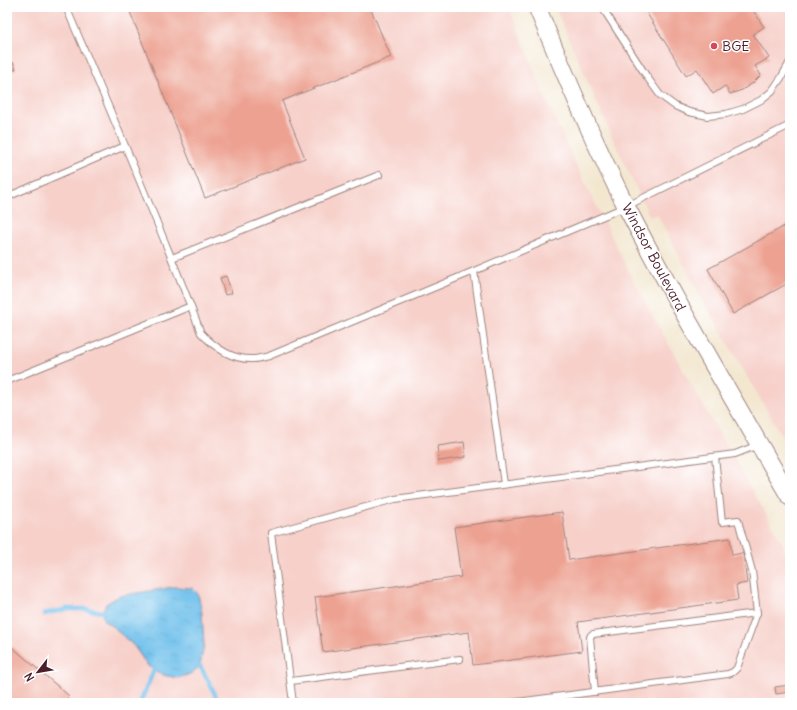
<svg xmlns="http://www.w3.org/2000/svg" width="797" height="710" font-family="Delius,sans-serif">
<style>
.built{fill:#f7d0ca}
.water{fill:url(#water-ripples);stroke:#5e708c}
.lines{fill:none;stroke-linecap:round;stroke-linejoin:round}
.stream{stroke:#71c1ec;stroke-width:4.5}
.building{fill:#eda191}
.service-casing{stroke:#9e837e;stroke-width:8}
.secondary-casing{stroke:#9e837e;stroke-width:19}
.service{stroke:#fff;stroke-width:6}
.secondary{stroke:#fff;stroke-width:17}
.poi-dot{fill:#d1495b;stroke:#fff;stroke-width:1.5}
.labels{text-anchor:middle;dominant-baseline:central;stroke-width:3;stroke-linejoin:round;paint-order:stroke}
.poi-label{font-size:14px;fill:#4a1f2b;stroke:#fff;text-anchor:start}
.street-label{font-size:14px;fill:#4a1f2b;stroke:#fff}
</style>
<defs>
<pattern id="water-ripples" width="26" height="14" patternUnits="userSpaceOnUse"><rect width="26" height="14" fill="#71c1ec"/><path d="M2 4q2-2 4 0t4 0M15 11q2-2 4 0t4 0" fill="none" stroke="#63a5cb"/></pattern>
</defs>
<rect width="100%" height="100%" fill="#fff"/>
<filter id="ink" filterUnits="userSpaceOnUse"><feTurbulence type="fractalNoise" baseFrequency=".025" numOctaves="2"/><feDisplacementMap in="SourceGraphic" scale="8" xChannelSelector="R" yChannelSelector="G"/><feConvolveMatrix kernelMatrix="1 2 1 2 8 2 1 2 1" color-interpolation-filters="sRGB"/></filter>
<filter id="wash" filterUnits="userSpaceOnUse"><feTurbulence type="fractalNoise" baseFrequency=".012" numOctaves="4" result="noise"/><feDisplacementMap in="SourceGraphic" scale="16" xChannelSelector="R" yChannelSelector="G"/><feGaussianBlur stdDeviation="0.9" result="paint"/><feColorMatrix in="noise" values="0 0 0 0 0 0 0 0 0 0 0 0 0 0 0 0 0 1.4 0 .05"/><feComposite in="paint" operator="in"/></filter>
<g filter="url(#wash)">
<rect width="100%" height="100%" fill="#f3e7d0"/>
<g class="built">
<path d="M7,7h502l37,93 31,67 53,107 55,100 105,182v147h-783z"/>
<path d="M555,7h235v443l-89,-153 -44,-83 -7,3 -37,-78z"/>
</g>
<path class="water" d="M174,587l18,1 6,6 4,19 2,32 -4,21 -10,8 -12,4 -15,-3 -15,-9 -14,-20 -22,-20 -8,-5 -2,-9 4,-8 13,-8z"/>
<g class="lines">
<g class="stream">
<path d="M44,614l23,-5h19l16,3"/>
<path d="M200,666l10,18 9,19"/>
<path d="M140,703l14,-33"/>
</g>
</g>
<g id="blocks">
<g class="building">
<path d="M128,7h242l21,50 -109,44 23,57 -100,40z"/>
<path d="M643,7h108l13,20 -11,7 16,24 -14,8 6,9 -8,8 -11,7 -12,4 -5,-8 -12,8 -16,-25 -11,7z"/>
<path d="M13,62l3,7 -8,3 -1,-7z"/>
<path d="M790,223v59l-57,32 -25,-45z"/>
<path d="M226,276l6,17 -7,2 -5,-17z"/>
<path d="M464,442l2,15 -26,4h-2v-3h1l-2,-11h1v-1z"/>
<path d="M562,512l7,48 161,-22 2,17 11,-2 4,30 -11,2 2,15 -160,22 4,29 -109,14 -4,-33 -146,20 -8,-55 146,-20 -7,-50z"/>
<path d="M12,647l57,49 -4,4 4,3h-62v-50z"/>
<path d="M790,685v7l-14,2 -1,-7z"/>
</g>
</g>
</g>
<g filter="url(#ink)">
<use href="#blocks" fill-opacity="0" stroke="#9e837e" stroke-width="1"/>
<g class="lines">
<defs>
<g id="service">
<path d="M66,7c46,108 93,216 135,326 14,15 31,27 52,26 5,0 11,-2 16,-3l205,-85 153,-65 163,-81"/>
<path d="M602,7l45,70 13,18 15,11 14,6 19,4 18,-2 17,-5 18,-9 11,-9 9,-13 9,-16"/>
<path d="M7,197l118,-51"/>
<path d="M172,258l207,-83"/>
<path d="M474,271l30,213"/>
<path d="M7,381l184,-75"/>
<path d="M291,681l169,-22"/>
<path d="M595,692l-5,-55 1,-2 2,-1 164,-21"/>
<path d="M293,703l-22,-170 124,-34 340,-45 23,-9"/>
<path d="M510,703l218,-29 5,-2 4,-4 20,-55 -5,-42 -14,-51 -16,2 -7,-65"/>
</g>
<path id="secondary" d="M537,7c28,68 57,136 90,201 51,98 107,193 163,289"/>
</defs>
<use href="#service" class="service-casing"/>
<use href="#secondary" class="secondary-casing"/>
<use href="#service" class="service"/>
<use href="#secondary" class="secondary"/>
</g>
</g>
<circle class="poi-dot" cx="714" cy="46" r="4"/>
<g class="labels">
<g class="poi-label">
<text x="722" y="46">BGE</text>
</g>
<g class="street-label">
<text transform="translate(654 257) rotate(62)">Windsor Boulevard</text>
</g>
</g>
<rect width="797" height="710" fill="none" stroke="#fff" stroke-width="24"/>
<g transform="translate(38 672) rotate(239)" stroke="#ffffff" stroke-width="3" paint-order="stroke">
<path d="M0-3L7 15L0 10L-7 15Z" fill="#4a1f2b"/>
<text y="-6" font-size="11" font-weight="bold" text-anchor="middle" fill="#4a1f2b">N</text>
</g>
</svg>
